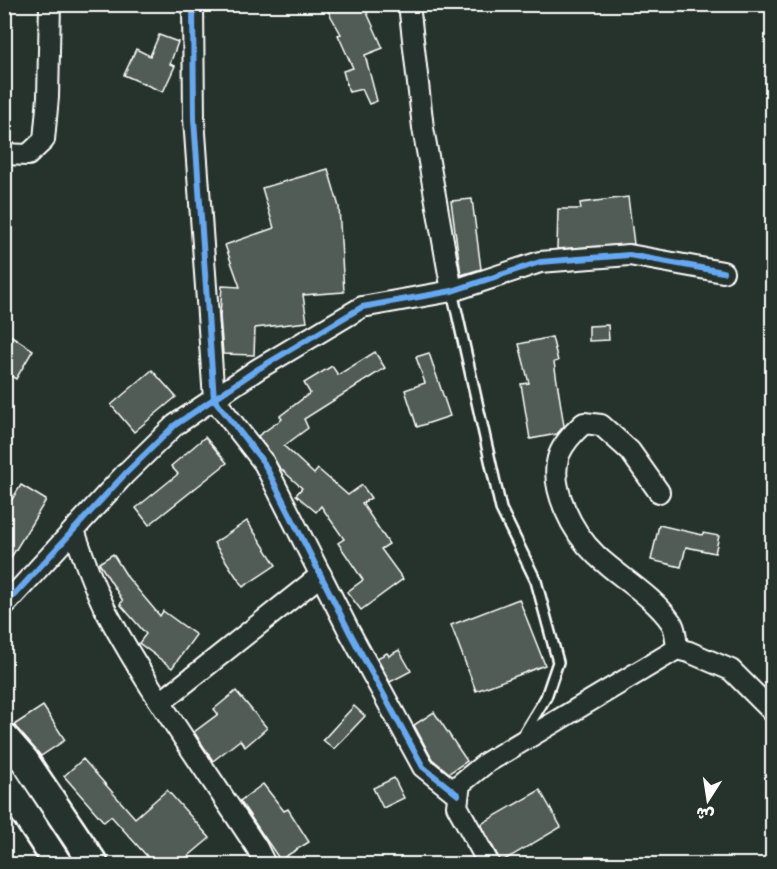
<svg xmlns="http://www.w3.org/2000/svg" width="777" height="869" font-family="'Indie Flower','Playpen Sans Arabic',sans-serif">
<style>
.building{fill:#515c57;stroke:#fff;stroke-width:1.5}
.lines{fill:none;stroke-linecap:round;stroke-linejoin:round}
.service-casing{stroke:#fff;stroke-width:14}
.minor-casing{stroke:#fff;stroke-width:24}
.secondary-casing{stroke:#fff;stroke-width:32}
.service{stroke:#26332d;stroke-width:9}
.minor{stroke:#26332d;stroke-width:20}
.secondary{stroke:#26332d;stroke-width:27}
.cycleway-casing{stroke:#26332d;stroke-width:10}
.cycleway{stroke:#66a8f1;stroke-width:6}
</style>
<rect width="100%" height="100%" fill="#26332d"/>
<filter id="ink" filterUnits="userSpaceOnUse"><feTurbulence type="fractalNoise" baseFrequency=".0167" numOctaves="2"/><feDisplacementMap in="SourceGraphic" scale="12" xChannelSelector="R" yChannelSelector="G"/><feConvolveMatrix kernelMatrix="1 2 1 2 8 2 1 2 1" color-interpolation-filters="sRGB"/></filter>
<g filter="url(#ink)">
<g class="building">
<path d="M324,4h39l20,44 -18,7 12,46 -8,3 -7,-15 -13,3 -6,-21 10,-3 -15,-33 3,-1z"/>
<path d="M159,35l19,7 -8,22 5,2 -12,26 -39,-17 12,-26 14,7z"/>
<path d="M328,169l11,38 5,85 -41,3 4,27 -52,6 -1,27 -31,-1 -3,-38 2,-30 18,1 -15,-42 49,-17 -12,-40z"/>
<path d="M628,197l6,47 -77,5 1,-40h23l-1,-6z"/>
<path d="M472,199l9,70 -20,6 -10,-74z"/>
<path d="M608,325l1,15 -20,1v-15z"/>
<path d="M4,331l29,19 -17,29 -12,-7z"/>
<path d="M552,337l6,24 -4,1 10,64 -7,8 -27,5 -9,-55 8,-1 -10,-39z"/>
<path d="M375,352l10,16 -81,51 4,9 -24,18 30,28 4,-5 30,26 14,-10 9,13 -9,5 27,41 -8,5 22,30 -42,31 -14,-18 16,-12 -25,-37 6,-4 -23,-33 -5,6 -20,-17 6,-7 -23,-21 -21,-31 24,-17 -2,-3 30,-23 -6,-10 28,-17 6,9z"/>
<path d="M429,353l21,63 -33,11 -12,-37 20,-7 -9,-26z"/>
<path d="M152,370l24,27 -42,35 -23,-27z"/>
<path d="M205,437l22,26 -78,62 -13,-17 42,-34 -7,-8z"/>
<path d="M21,485l25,15 -42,69v-57z"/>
<path d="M247,521l29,44 -33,22 -29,-44z"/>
<path d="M659,525l43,10 1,-2 16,3 -4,17 -29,-6 -5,20 -30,-7z"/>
<path d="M113,554l15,24 32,38 3,-5 33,24 -24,33 -33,-25 7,-9 -26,-30 3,-3 -24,-38z"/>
<path d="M519,599l26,66 -69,26 -25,-66z"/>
<path d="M399,650l12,21 -21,11 -13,-24 10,-5 2,3z"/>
<path d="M236,691l31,37 -22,19 -5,-7 -27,21 -19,-29 24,-18 -4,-5z"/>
<path d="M43,706l22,34 -24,16 -27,-31z"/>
<path d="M354,706l11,10 -31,33 -11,-9z"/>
<path d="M434,712l33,49 -18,12 -17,-14 -18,-34z"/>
<path d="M83,759l52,59 32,-28 43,48 -31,26h-25l-43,-48 -7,6 -40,-46z"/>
<path d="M394,778l10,20 -21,10 -10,-20z"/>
<path d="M263,784l21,27 4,-2 21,33 -29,18 -40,-59z"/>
<path d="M540,790l21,37 -60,35 -20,-38z"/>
</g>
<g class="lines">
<defs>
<path id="service" d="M452,291l49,218 35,72 22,81 -12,35 -23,38"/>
<g id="minor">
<path d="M193,4l1,115 20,280 50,64 85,168 74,136 35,28"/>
<path d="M409,4l14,124 29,163"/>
<path d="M4,154l24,1 16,-15 4,-43 2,-93"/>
<path d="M659,492l-29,-41 -29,-26 -17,-2c-10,9 -20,19 -25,32 -11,32 14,78 37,100 23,22 56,40 75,67 5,7 5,19 6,27"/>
<path d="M74,530c9,27 19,55 32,81 44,82 100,159 151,237l8,16"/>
<path d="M4,606l121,-132 50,-49 83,-56 104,-62 90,-16 88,-29 89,-7 94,17"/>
<path d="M161,702l160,-127"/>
<path d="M489,864l-32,-58 3,-22 26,-21 191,-114 12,3 42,18 41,41"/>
</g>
<g id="secondary">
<path d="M4,737l21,24 69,103"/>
<path d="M4,781l54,83"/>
</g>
</defs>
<use href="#service" class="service-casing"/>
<use href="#minor" class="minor-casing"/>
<use href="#secondary" class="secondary-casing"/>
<use href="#service" class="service"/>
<use href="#minor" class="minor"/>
<use href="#secondary" class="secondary"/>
<defs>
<g id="cycleway">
<path d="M193,4l1,115 20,280 50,64 85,168 74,136 35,28"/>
<path d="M4,606l121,-132 50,-49 83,-56 104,-62 90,-16 88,-29 89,-7 94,17"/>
</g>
</defs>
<use href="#cycleway" class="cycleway-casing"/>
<use href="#cycleway" class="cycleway"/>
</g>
</g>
<rect width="777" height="869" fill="none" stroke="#26332d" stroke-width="24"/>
<rect x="12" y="12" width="753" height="845" fill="none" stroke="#fff" stroke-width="2" filter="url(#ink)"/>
<g transform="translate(708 800) rotate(192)" stroke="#26332d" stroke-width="4.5" paint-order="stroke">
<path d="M0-4.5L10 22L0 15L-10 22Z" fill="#ffffff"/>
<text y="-9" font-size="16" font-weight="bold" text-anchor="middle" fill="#ffffff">ش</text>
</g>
</svg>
